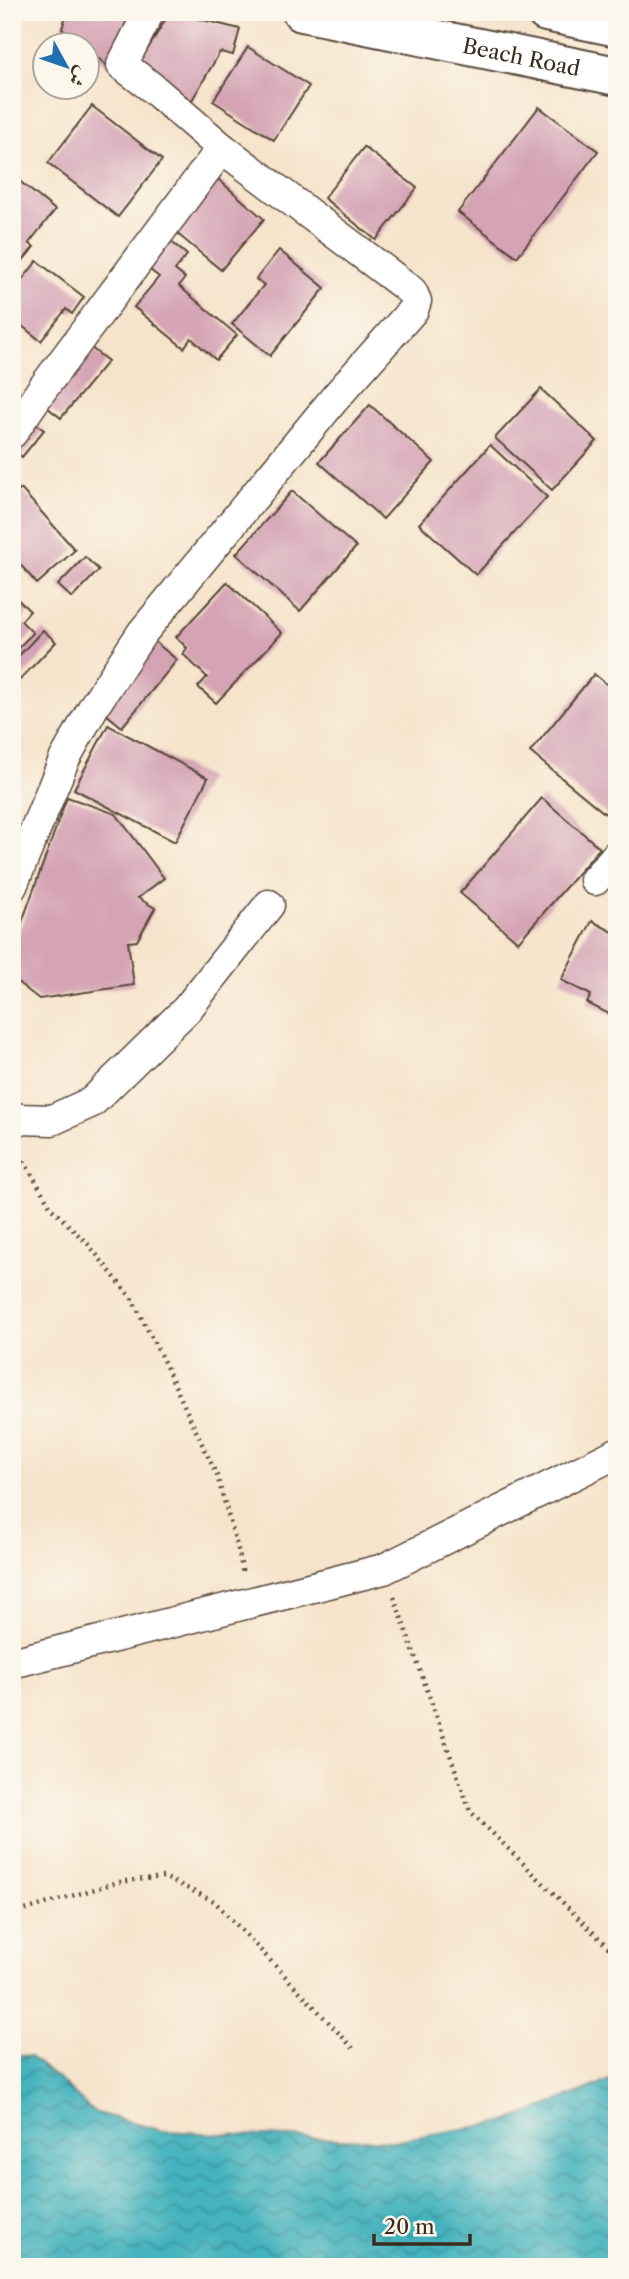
<svg xmlns="http://www.w3.org/2000/svg" width="629" height="2279" font-family="'Libre Caslon Text',Amiri,serif">
<style>
.water{fill:url(#water-waves);stroke:#406e6e;stroke-width:2}
.building{fill:#d4a3b4}
.lines{fill:none;stroke-linecap:round;stroke-linejoin:round}
.minor-casing{stroke:#574638;stroke-width:33}
.trunk-casing{stroke:#574638;stroke-width:42}
.path{stroke:#574638;stroke-width:4.5;stroke-dasharray:2 5;stroke-linecap:butt}
.minor{stroke:#fff;stroke-width:30}
.trunk{stroke:#fff;stroke-width:38}
.labels{text-anchor:middle;dominant-baseline:central;stroke-width:7;stroke-linejoin:round;paint-order:stroke}
.street-label{font-size:21px;fill:#3b2a1e;stroke:#fbf7ec}
</style>
<defs>
<pattern id="water-waves" width="16" height="10" patternUnits="userSpaceOnUse" patternTransform="scale(1.75)"><rect width="16" height="10" fill="#44b3be"/><path d="M0 5q4-4 8 0t8 0" fill="none" stroke="#3a929a"/></pattern>
</defs>
<rect width="100%" height="100%" fill="#fbf7ec"/>
<filter id="ink" filterUnits="userSpaceOnUse"><feTurbulence type="fractalNoise" baseFrequency=".0143" numOctaves="2"/><feDisplacementMap in="SourceGraphic" scale="14" xChannelSelector="R" yChannelSelector="G"/><feConvolveMatrix kernelMatrix="1 2 1 2 8 2 1 2 1" color-interpolation-filters="sRGB"/></filter>
<filter id="wash" filterUnits="userSpaceOnUse"><feTurbulence type="fractalNoise" baseFrequency=".00686" numOctaves="4" result="noise"/><feDisplacementMap in="SourceGraphic" scale="28" xChannelSelector="R" yChannelSelector="G"/><feGaussianBlur stdDeviation="1.57" result="paint"/><feColorMatrix in="noise" values="0 0 0 0 0 0 0 0 0 0 0 0 0 0 0 0 0 1.4 0 .05"/><feComposite in="paint" operator="in"/></filter>
<g filter="url(#wash)">
<rect width="100%" height="100%" fill="#f6e3cb"/>
<path class="water" d="M12,2055l17,1 30,24 34,32 70,19 97,5 133,5 116,-20 108,-44v190h-605z"/>
<g id="blocks">
<g class="building">
<path d="M67,12h43l17,6 -16,51 -23,-19v-4h-6l-20,-17z"/>
<path d="M170,12l70,17 -7,26 -13,-3 -28,48 -55,-33z"/>
<path d="M248,47l61,39 -35,54 -61,-39z"/>
<path d="M92,106l70,54 -44,57 -70,-54z"/>
<path d="M539,107l59,44 -81,106 -59,-45z"/>
<path d="M364,147l53,41 -41,52 -52,-42z"/>
<path d="M12,175l43,35 -26,33 5,4 -22,27z"/>
<path d="M218,179l46,40 -43,51 -47,-39z"/>
<path d="M168,239l19,16 -12,15 10,8 -6,8 58,49 -21,25 -25,-22 -7,10 -50,-41 25,-30 -14,-11z"/>
<path d="M279,250l46,38 -55,68 -38,-32 32,-39 -8,-6z"/>
<path d="M37,261l47,36 -12,17 -6,-5 -25,32 -29,-23v-25z"/>
<path d="M90,347l18,14 -47,57 -18,-14z"/>
<path d="M541,389l56,52 -45,49 -57,-52z"/>
<path d="M370,405l64,57 -51,57 -64,-57z"/>
<path d="M33,422l11,8 -22,27 -10,-8z"/>
<path d="M490,445l57,52 -71,78 -57,-51z"/>
<path d="M21,489l54,61 -38,34 -25,-29v-58z"/>
<path d="M292,491l64,56 -56,64 -64,-57z"/>
<path d="M85,557l14,13 -27,28 -14,-13z"/>
<path d="M227,582l55,51 -66,70 -18,-16 9,-10 -24,-23 4,-6 -11,-11z"/>
<path d="M12,594l18,17 -9,10 12,12 -21,21z"/>
<path d="M43,630l13,12 -44,46v-25z"/>
<path d="M154,641l23,19 -55,67 -23,-19z"/>
<path d="M594,674l23,19v112l-9,11 -78,-64z"/>
<path d="M108,725l100,53 -33,64 -101,-53z"/>
<path d="M67,797l49,17 48,64 -26,20 17,10 -18,33 -9,1 6,43 -95,14 -27,-21v-28z"/>
<path d="M542,798l58,50 -82,94 -58,-49z"/>
<path d="M592,921l25,13v84l-30,-15 4,-8 -30,-15z"/>
</g>
</g>
</g>
<g filter="url(#ink)">
<use href="#blocks" fill-opacity="0" stroke="#574638" stroke-width="2"/>
<g class="lines">
<defs>
<g id="minor">
<path d="M12,433l31,-45 179,-240 -72,-62 -28,-21 27,-53"/>
<path d="M595,880l22,-25"/>
<path d="M12,886l52,-126 30,-54 48,-73 193,-235 78,-88 3,-9 -4,-9 -7,-6 -183,-138"/>
<path d="M12,1116l7,3 33,1 40,-18 95,-93 82,-104"/>
<path d="M12,1663l372,-94 233,-116"/>
</g>
<g id="trunk">
<path id="s1" d="M302,12l315,64"/>
<path d="M546,12l71,15"/>
</g>
</defs>
<use href="#minor" class="minor-casing"/>
<use href="#trunk" class="trunk-casing"/>
<g class="path">
<path d="M17,1149l35,60 37,36 43,54 31,61 54,116 22,77 4,22"/>
<path d="M394,1597l76,214 147,145"/>
<path d="M12,1914l106,-32 46,-5 50,24 139,147"/>
</g>
<use href="#minor" class="minor"/>
<use href="#trunk" class="trunk"/>
</g>
</g>
<g class="labels">
<g class="street-label">
<text stroke="none"><textPath href="#s1" startOffset="224">Beach Road</textPath></text>
</g>
</g>
<rect width="629" height="2279" fill="none" stroke="#fbf7ec" stroke-width="42"/>
<g transform="translate(66 66) rotate(130)"><circle r="33" fill="#fbf7ec" stroke="#aea59a" stroke-width="2"/>
<path d="M0-5L12 26L0 18L-12 26Z" fill="#1f6fb2"/>
<text y="-10" font-size="19" font-weight="bold" text-anchor="middle" fill="#3b2a1e">ش</text>
</g>
<path d="M374 2234v10h96v-10" fill="none" stroke="#3b2a1e" stroke-width="3.5"/>
<text x="384" y="2234" font-size="21" fill="#3b2a1e" stroke="#fbf7ec" stroke-width="5" paint-order="stroke">20 m</text>
</svg>
